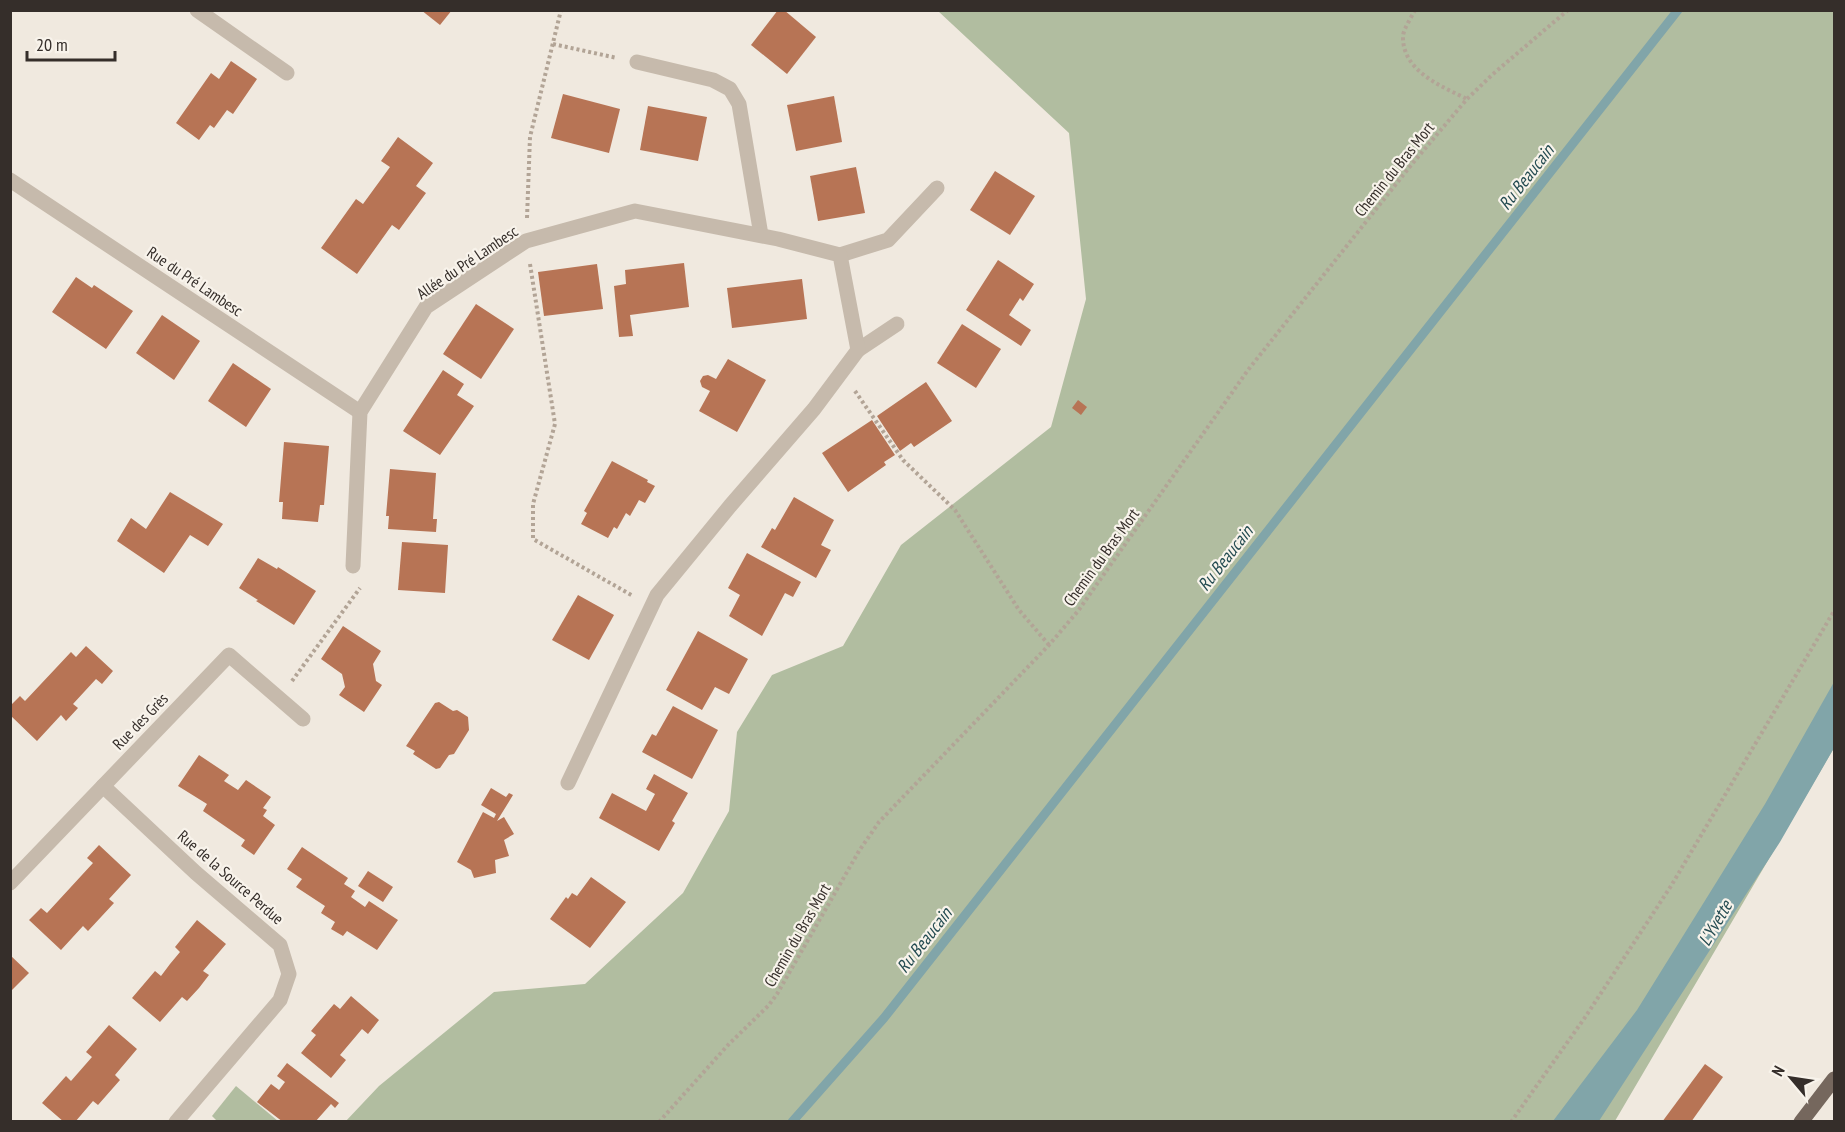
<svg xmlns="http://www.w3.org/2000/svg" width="1845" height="1132" font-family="'PT Sans Narrow',sans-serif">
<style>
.green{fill:#b1bda0}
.water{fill:#81a5a9}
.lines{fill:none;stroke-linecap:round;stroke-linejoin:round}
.stream{stroke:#81a5a9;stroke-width:9}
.building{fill:#b77455}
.path{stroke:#b2a496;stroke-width:4;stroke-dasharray:3 3;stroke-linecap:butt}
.minor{stroke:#c6baac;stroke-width:15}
.major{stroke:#75675d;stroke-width:15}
.labels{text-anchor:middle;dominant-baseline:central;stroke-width:4.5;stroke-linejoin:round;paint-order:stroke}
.street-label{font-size:16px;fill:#352e2a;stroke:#f8f3eb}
.water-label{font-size:18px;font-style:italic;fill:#254c52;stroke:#f8f3eb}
</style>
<rect width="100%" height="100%" fill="#f0e9df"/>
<g class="green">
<path d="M938,11h896v737l-219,373 -1270,1 34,-36 115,-94 91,-8 98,-91 46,-82 8,-79 35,-57 71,-29 58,-101 150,-118 35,-128 -17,-166z"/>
<path d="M236,1086l42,35h-61l-5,-5z"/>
</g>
<path class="water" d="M1834,682v66l-54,94 -181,279h-46l84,-111 128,-206z"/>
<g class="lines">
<path class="stream" d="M792,1122l92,-104 794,-1008"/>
</g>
<g class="building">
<path d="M421,10h31l-12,15z"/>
<path d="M778,10h6l32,27 -29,37 -36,-29z"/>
<path d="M231,61l26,18 -24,35 -6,-4 -13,18 -4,-3 -11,15 -23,-17 35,-50 8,6z"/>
<path d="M563,94l57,15 -11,44 -58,-15z"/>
<path d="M834,96l8,46 -46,9 -9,-46z"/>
<path d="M648,106l59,11 -9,44 -58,-11z"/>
<path d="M398,137l35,26 -17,23 10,7 -27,37 -7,-5 -35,49 -36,-26 35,-49 7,5 27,-37 -9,-6z"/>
<path d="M856,167l9,46 -47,8 -8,-45z"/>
<path d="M995,171l40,25 -25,39 -40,-25z"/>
<path d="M998,260l36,24 -11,17 -3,-3 -11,17 22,15 -10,16 -55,-36z"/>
<path d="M684,263l5,44 -59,8 3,21 -14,1 -5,-51 12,-2 -1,-14z"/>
<path d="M597,264l6,45 -59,7 -6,-44z"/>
<path d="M76,277l16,11 2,-3 39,26 -27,38 -54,-37z"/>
<path d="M802,279l5,40 -75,9 -5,-40z"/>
<path d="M476,304l38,25 -33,50 -38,-25z"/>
<path d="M162,315l38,26 -26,39 -38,-27z"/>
<path d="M962,324l39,25 -25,39 -39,-25z"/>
<path d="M728,359l38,21 -29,52 -38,-21 11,-20 -8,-4 -2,-6 3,-5 5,-1 8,4z"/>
<path d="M233,363l38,26 -25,38 -38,-26z"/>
<path d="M443,370l21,14 -7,11 17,11 -34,49 -37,-24z"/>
<path d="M926,382l26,39 -38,26 -3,-4 -11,8 -23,-35z"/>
<path d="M1078,400l9,7 -6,8 -9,-7z"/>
<path d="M872,420l23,35 -11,7 2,3 -38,27 -26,-39z"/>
<path d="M284,442l45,4 -5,59h-4l-2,17 -36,-3 1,-17h-4z"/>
<path d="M612,461l36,19 -1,2 8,4 -10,17 -6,-3 -9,16 -4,-3 -9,16 -3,-2 -6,11 -27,-14 6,-11 -3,-2z"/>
<path d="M390,469l46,4 -3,46h4l-1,13 -48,-3 1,-13h-3z"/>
<path d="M170,492l53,32 -15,22 -18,-11 -26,38 -47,-32 14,-23 15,11z"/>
<path d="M794,497l40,23 -13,25 10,5 -15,28 -55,-31 11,-19 3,2z"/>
<path d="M402,542l46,3 -3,48 -47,-3z"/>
<path d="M747,553l54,29 -8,15 -8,-4 -23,43 -33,-20 11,-21 -12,-7z"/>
<path d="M258,558l19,11 1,-2 38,24 -22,34 -38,-24 2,-1 -19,-12z"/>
<path d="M578,595l36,20 -25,45 -37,-20z"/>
<path d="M343,626l38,25 -8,13 3,17 6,4 -18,27 -25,-17 6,-8 -3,-13 -21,-15z"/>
<path d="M698,631l50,28 -19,35 -14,-7 -13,23 -36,-20z"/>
<path d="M86,646l27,25 -11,13 -6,-5 -23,25 5,4 -12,13 -5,-6 -24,26 -27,-26v-9l10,-10 5,5 46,-49 5,5z"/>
<path d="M439,702l14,9 4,-1 11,7 1,13 -15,24 -5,1 -9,13 -4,1 -23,-15 2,-3 -9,-5 29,-43z"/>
<path d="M673,706l45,24 -26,49 -50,-27 10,-18 4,2z"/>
<path d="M199,755l30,20 -5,6 14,9 8,-10 25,17 -8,11 4,2 -4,6 12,9 -21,30 -13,-9 4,-6 -42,-29 4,-7 -29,-18z"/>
<path d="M654,774l34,19 -16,28 3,2 -16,28 -60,-33 13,-25 34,18 9,-17 -9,-5z"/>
<path d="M491,788l15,9 3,-4 4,2 -16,26 7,-4 10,17 -10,6 5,16 -14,4 1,13 -22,5 -3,-8 -14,-8 26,-50 11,6 2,-4 -15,-9z"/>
<path d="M99,845l32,30 -22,24 5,4 -26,28 -5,-5 -22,24 -32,-30 12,-12 6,5 46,-50 -6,-5z"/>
<path d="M302,847l46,31 -4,6 11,7 -4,6 14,10 4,-6 29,19 -21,30 -30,-19 -4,5 -12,-7 4,-7 -14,-9 4,-7 -29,-19 6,-8 -15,-10z"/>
<path d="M368,871l25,16 -10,15 -25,-16z"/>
<path d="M591,877l35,25 -36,46 -40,-29 16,-22 2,2 4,-6 5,3z"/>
<path d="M197,920l29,24 -23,27 6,4 -10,13 -12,13 -5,-4 -22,25 -28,-24 23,-27 6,5 9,-12 10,-12 -5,-5z"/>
<path d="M10,955l19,18 -19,19z"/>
<path d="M351,996l28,24 -11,14 -6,-5 -22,26 6,5 -15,18 -30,-25 15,-18 -5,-4 23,-27 6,5z"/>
<path d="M109,1025l28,24 -22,26 5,5 -22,25 -5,-4 -18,21h-11l-22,-19 24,-27 5,5 21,-24 -6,-5z"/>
<path d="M287,1063l52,40 -4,5 -4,-4 -16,18h-32l-26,-20 14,-18 8,6 6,-8 -8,-6z"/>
<path d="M1705,1064l18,13 -32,45h-29z"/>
</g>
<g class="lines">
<g class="path">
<path d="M1415,10c-4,8 -11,18 -12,26 -1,35 38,50 64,63"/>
<path d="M553,44l64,14"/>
<path d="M527,218l3,-81 31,-127"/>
<path d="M530,264l25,160 -22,80v35l100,57"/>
<path d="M855,391l48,69 52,50 64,100 30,35"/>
<path d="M292,681l68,-93"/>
<path d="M659,1122l69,-77 41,-40 8,-11 82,-143 20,-29 170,-177 29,-34 170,-241 164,-206 55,-65 26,-25 75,-64"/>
<path d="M1511,1122l75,-106 85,-130 163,-275"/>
</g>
<g class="minor">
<path d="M197,10l90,63"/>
<path d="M637,62l76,18 17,9 9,15 22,131"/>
<path d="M10,180l350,232"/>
<path d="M840,255l48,-15 49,-52"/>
<path d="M858,350l39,-26"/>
<path d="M353,566l7,-154 66,-105 100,-66 109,-30 143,28 62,16 18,95 -44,59 -84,97 -73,89 -89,188"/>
<path d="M103,786l93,87 84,72 9,29 -9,26 -104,122"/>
<path d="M10,883l219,-228 74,64"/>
</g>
<path class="major" d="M1801,1122l33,-43"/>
</g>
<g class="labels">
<g class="street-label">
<text transform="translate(1394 169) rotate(-51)">Chemin du Bras Mort</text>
<text transform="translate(467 262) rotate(-34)">Allée du Pré Lambesc</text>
<text transform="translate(195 281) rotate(34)">Rue du Pré Lambesc</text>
<text transform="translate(1101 557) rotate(-54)">Chemin du Bras Mort</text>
<text transform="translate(140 721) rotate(-46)">Rue des Grès</text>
<text transform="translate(231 877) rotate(41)">Rue de la Source Perdue</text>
<text transform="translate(797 935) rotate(-60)">Chemin du Bras Mort</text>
</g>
<g class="water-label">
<text transform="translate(1526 177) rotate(-52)">Ru Beaucain</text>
<text transform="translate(1225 558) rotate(-52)">Ru Beaucain</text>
<text transform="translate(1715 923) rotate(-60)">L'Yvette</text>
<text transform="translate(924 940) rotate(-52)">Ru Beaucain</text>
</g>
</g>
<rect width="1845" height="1132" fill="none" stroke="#352e2a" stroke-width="24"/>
<g transform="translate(1791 1078) rotate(299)" stroke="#f8f3eb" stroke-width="4.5" paint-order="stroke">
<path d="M0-4.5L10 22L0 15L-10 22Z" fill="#352e2a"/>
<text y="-9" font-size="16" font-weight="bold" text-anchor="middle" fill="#352e2a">N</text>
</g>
<path d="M27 51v9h88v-9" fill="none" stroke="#352e2a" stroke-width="3"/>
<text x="36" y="51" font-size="18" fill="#352e2a" stroke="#f8f3eb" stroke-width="4.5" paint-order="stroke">20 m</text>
</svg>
